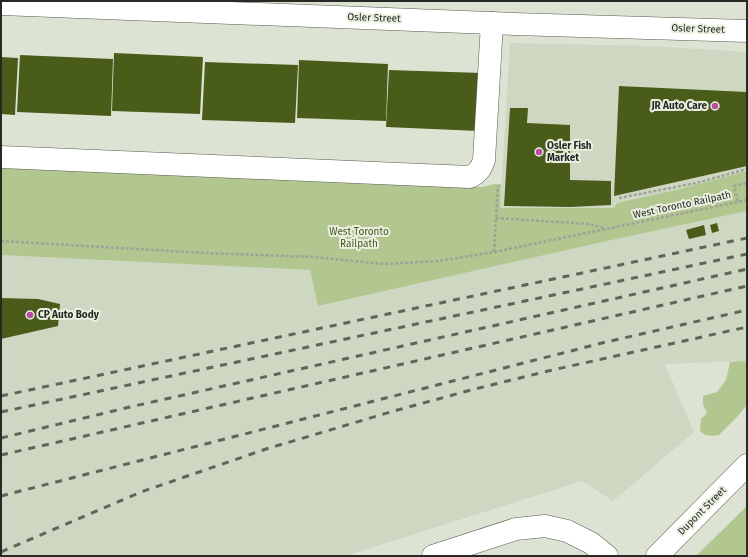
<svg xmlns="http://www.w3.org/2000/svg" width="748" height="557" font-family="'Fira Sans',sans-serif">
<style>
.built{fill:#ced7c1}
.green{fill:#b2c68f}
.building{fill:#495c19}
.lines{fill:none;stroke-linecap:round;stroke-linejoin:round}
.minor-casing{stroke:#575c4f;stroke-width:23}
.major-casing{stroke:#575c4f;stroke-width:23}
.path{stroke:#9ea397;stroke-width:2.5;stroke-dasharray:3 2;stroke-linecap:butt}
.minor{stroke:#fff;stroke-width:22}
.major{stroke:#fff;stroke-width:22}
.rail{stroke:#60645b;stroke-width:3;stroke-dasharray:7 7;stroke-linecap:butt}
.poi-dot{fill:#b94aa8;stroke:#eaf0e0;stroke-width:1.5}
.labels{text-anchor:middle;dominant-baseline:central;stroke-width:4;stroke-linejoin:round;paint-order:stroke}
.street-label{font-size:10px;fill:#272a24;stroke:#eaf0e0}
.poi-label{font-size:10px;font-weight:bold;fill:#272a24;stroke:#eaf0e0;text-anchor:start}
.park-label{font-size:10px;fill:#46581b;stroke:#eaf0e0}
</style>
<rect width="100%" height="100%" fill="#dde3d3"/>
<g class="built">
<path d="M510,43l141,3 96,6v119l-67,18 -63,14 -3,5h-114z"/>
<path d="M747,211v150l-82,3 29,68 -81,69 -31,-20 -237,75h-344v-301l309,15 8,36 289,-65z"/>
</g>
<g class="green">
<path d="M1,168l392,14 89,5 12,-3h7l-1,24h114l3,-5 63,-14 67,-18v40l-140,30 -289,65 -8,-36 -309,-15z"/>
<path d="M747,361v44l-11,13 -17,17 -6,1 -8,-1 -5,-4 1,-12 6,-6 -4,-9v-8l14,-4 9,-12 4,-18z"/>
<path d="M747,506v50h-51z"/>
</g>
<g class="building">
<path d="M114,53l89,4 -3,57 -88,-3z"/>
<path d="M20,55l93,4 -2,57 -94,-4z"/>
<path d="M1,57l17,1 -3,57 -14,-1z"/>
<path d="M299,60l89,4 -2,57 -89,-3z"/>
<path d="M205,62l93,3 -3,58 -93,-3z"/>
<path d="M389,70l93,3 -3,58 -93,-4z"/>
<path d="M619,86l128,6v74l-133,30z"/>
<path d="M510,108h18l-1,15 43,2v55l41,1v24l-41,2 -66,-1z"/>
<path d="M717,223l2,8 -7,2 -2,-8z"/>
<path d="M704,225l2,10 -17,4 -3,-9z"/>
<path d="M1,298l37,1 22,5 -2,22 -57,13z"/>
</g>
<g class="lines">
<defs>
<g id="minor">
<path d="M1,4l513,20 233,7"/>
<path d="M1,157l469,20c8,-4 11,-8 14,-17l8,-137"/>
<path d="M433,556l83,-27 29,-3 22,5 24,12 16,13"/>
</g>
<path id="major" d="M657,556l90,-91"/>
</defs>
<use href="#minor" class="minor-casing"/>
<use href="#major" class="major-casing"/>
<g class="path">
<path d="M619,198l77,-15 51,-14"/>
<path d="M738,201l-4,-15 13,-3"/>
<path d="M496,218l92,6 17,4"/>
<path d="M1,241l205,12 108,4 69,7 56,-3 55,-9 253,-52"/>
<path d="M494,252l4,-66"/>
</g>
<use href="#minor" class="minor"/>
<use href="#major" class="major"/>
<g class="rail">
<path d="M1,396l746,-158"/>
<path d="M1,412l746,-158"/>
<path d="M1,438l129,-31 617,-138"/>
<path d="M1,455l746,-169"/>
<path d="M1,496l605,-154 141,-32"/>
<path d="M1,552l140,-60 125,-43 128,-38 77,-21 77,-19 199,-44"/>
</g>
</g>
<g class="poi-dot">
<circle cx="715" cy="106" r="4"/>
<circle cx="539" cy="152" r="4"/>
<circle cx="30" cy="315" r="4"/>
</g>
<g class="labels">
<g class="street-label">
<text transform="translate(374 18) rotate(2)">Osler Street</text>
<text transform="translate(698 29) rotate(2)">Osler Street</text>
<text transform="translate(682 205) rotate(-12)">West Toronto Railpath</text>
<text transform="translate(702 511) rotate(-45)">Dupont Street</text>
</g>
<g class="poi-label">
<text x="707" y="106" text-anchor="end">JR Auto Care</text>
<text x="547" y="146">Osler Fish<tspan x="547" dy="12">Market</tspan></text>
<text x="38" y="315">CP Auto Body</text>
</g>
<g class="park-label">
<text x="359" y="232">West Toronto<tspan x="359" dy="12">Railpath</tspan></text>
</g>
</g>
<rect width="748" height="557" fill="none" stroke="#272a24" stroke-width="4"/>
</svg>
